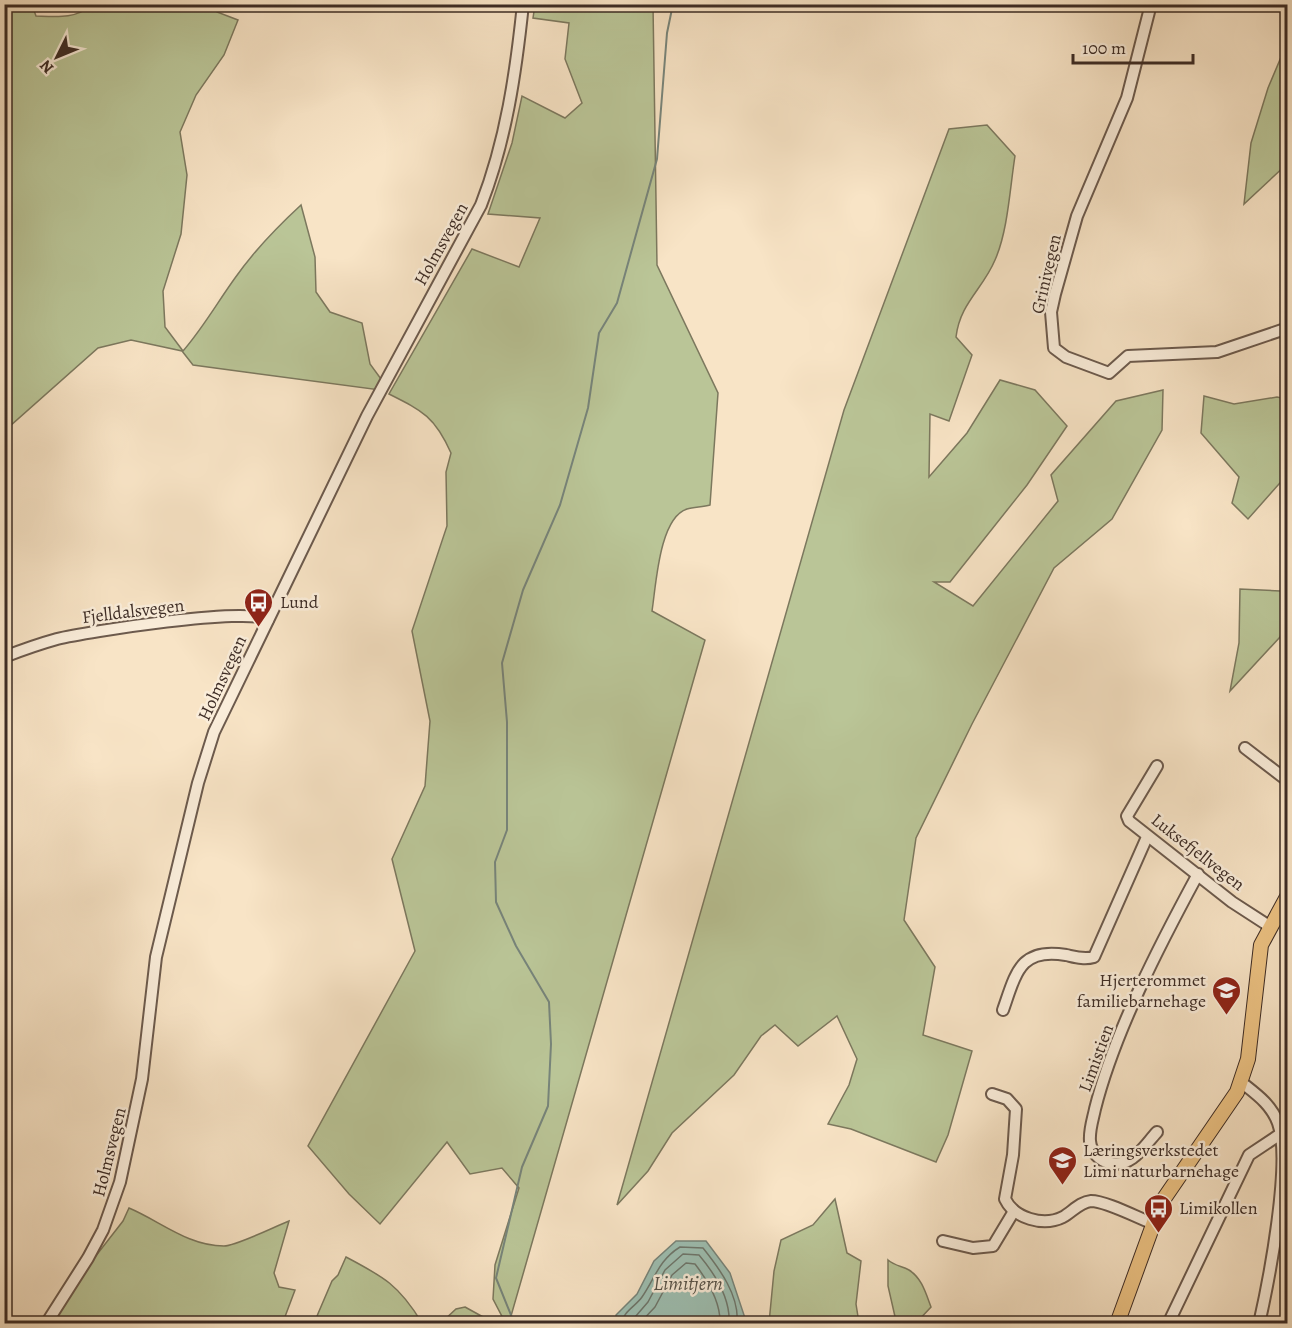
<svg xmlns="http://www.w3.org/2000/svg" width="1292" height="1328" font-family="Alegreya,serif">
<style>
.green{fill:#bac597;stroke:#7c785e;stroke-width:1.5}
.water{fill:#9dbfb2;stroke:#77847a;stroke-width:1.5}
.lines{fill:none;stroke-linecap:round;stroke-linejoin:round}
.shore{stroke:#6d766c;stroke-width:1.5}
.stream{stroke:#77847a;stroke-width:2}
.minor-casing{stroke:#6c5a4d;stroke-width:14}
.major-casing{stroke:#3d2c25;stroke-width:16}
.minor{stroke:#faedda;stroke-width:10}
.major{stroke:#ecc283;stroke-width:14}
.labels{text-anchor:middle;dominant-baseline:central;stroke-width:5;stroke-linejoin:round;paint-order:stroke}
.street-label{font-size:18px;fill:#3d2c25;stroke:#faedda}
.poi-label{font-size:18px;fill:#3d2c25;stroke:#faedda;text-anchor:start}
.water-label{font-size:20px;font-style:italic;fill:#555148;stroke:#faedda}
</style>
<rect width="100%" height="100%" fill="#f8e4c6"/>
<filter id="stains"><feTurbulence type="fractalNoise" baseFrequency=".00333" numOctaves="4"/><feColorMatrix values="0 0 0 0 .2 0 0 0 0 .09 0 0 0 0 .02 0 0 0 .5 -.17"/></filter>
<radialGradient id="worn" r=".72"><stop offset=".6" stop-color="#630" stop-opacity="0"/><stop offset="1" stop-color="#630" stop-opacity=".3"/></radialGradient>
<g class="green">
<path d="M5,5h27l4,11c23,1 38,3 57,-11h124v7l21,8 -14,35 -28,40 -16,37 7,43 -6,59 -18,57 2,36 18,24c20,-23 34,-48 52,-73 19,-27 41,-50 66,-73l14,52 1,35 14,20 32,11 8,41 11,15 -1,11 -187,-25 -11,-14 -51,-11 -33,8 -89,79 -4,16z"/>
<path d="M535,5h118l4,260 61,128 -8,112c-7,2 -16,2 -23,4 -28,9 -31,77 -35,102l53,29 -196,683 -3,1 -13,-25 2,-34 24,-77 -17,-20 -32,6 -23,-32 -67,82 -31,-30 -41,-48 107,-195 -23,-92 33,-73 5,-65 -18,-90 35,-105 -1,-54 5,-19c-16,-36 -28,-42 -62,-59l83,-145 47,18 21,-49 -52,-4 24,-71 10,-47 43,22 17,-15 -17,-44 4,-36 -36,-5z"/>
<path d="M1287,43v121l-43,40 7,-61 17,-55z"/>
<path d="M987,125l28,31c-5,31 -7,75 -20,104 -12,29 -35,43 -39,77l16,18 -23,66 -19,-7 -1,63 38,-44 33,-53 35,10 32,36 -40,59 -77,97h-16l39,24 85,-105 -7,-26 65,-74 47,-11 -1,40 -50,89 -58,49 -82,156 -56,114 -12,82 31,47 -12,68 49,16 -24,84 -12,27 -85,-33 -23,-5 21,-39 8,-26 -20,-43 -39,30 -23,-21 -14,11 -27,39 -62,58 -24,38 -31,34 227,-795 105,-281z"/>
<path d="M1204,396l30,8 43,-7 10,2v76l-39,44 -16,-16 7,-26 -38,-44z"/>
<path d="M1287,581v39l-7,17 -50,54 9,-48 1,-54 40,2z"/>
<path d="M835,1199l12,54 14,8 -5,43 3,19h-90l5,-52 7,-31 32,-15z"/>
<path d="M129,1208c31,13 59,38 95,38 12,0 52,-20 65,-25l-15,52 5,14 16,3 -12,32 -235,2 26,-40 49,-63z"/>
<path d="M346,1257c38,20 53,28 76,66h-108l18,-42 6,-6z"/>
<path d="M888,1260c7,6 14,6 21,10 13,8 17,24 22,37l-15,16 -20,-2 -8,-35z"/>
<path d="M465,1307l29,16h-53l15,-14z"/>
</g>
<path class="water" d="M676,1241h30l24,32 15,45 -4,5h-125v-8l21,-21 17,-33z"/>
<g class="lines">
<g class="shore">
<path d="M622,1324c0,-12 14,-18 20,-27 13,-19 17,-37 38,-50l23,1c16,20 37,48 34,76"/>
<path d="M629,1324l19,-22 17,-32 18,-16 16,1c16,19 32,43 30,69"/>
<path d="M639,1324l16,-17 17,-32 14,-12 9,1c13,17 26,38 25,60"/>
</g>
<g class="stream">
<path d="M4,694v1"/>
<path d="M517,1324l-4,-4 -17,-42 26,-111 26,-61 3,-62 -2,-42 -33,-56 -20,-44 -1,-40 12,-32v-108l-5,-59 21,-73 37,-85 28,-97 11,-75 18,-30 40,-144 10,-126 6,-29"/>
</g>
<defs>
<g id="minor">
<path d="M1151,4l-24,94 -50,118 -22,78 -4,18 3,36 12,9 43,16 19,-17 89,-4 71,-24"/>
<path d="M4,657c18,-7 35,-13 53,-18 28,-7 194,-33 211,-19"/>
<path d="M1245,748l43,33"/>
<path d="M1157,766l-30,50 2,5 103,81 37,24"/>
<path d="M1003,1010c13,-37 17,-63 63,-55 9,2 18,5 28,2l53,-120"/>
<path d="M1241,1082c15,12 30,22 37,41 14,38 -9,157 -19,201"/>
<path d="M992,1094l15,5 9,10 -3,46 -8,44c9,19 38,28 58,18 9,-5 17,-15 28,-16 15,0 47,17 63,23"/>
<path d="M1157,1132c-13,14 -25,36 -47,31 -11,-2 -19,-11 -20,-22 -1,-11 3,-22 5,-32 19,-76 65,-165 103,-235"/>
<path d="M943,1241l30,7 20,-2 21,-35"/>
<path d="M46,1324l42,-66 15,-28 17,-48 22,-103 14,-122 42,-174 16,-51 153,-316 114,-211c25,-64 35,-133 42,-201"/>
<path d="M1168,1324l81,-169 39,-26"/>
</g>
<path id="major" d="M1117,1324l44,-121 76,-111 11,-33 13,-114 27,-50"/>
</defs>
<use href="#minor" class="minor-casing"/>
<use href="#major" class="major-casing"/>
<use href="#minor" class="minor"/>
<use href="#major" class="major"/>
</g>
<defs>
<symbol id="bus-pin" viewBox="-11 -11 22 30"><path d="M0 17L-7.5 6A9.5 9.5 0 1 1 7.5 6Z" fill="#8f2418" stroke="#faedda"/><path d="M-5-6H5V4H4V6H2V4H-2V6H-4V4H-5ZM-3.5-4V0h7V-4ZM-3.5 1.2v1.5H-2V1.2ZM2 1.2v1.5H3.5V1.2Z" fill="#fff"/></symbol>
<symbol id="school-pin" viewBox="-11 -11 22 30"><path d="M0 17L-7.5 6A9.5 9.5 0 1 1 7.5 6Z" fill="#8f2418" stroke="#faedda"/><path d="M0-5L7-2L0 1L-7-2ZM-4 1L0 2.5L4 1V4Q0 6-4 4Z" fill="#fff"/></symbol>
</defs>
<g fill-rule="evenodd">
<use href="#bus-pin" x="242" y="586" width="33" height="45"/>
<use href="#school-pin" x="1210" y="974" width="33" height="45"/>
<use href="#school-pin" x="1046" y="1144" width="33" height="45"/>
<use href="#bus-pin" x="1142" y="1192" width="33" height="45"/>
</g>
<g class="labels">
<g class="street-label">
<text transform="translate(441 244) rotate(-61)">Holmsvegen</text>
<text transform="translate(1046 274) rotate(-77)">Grinivegen</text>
<text transform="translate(133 611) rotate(-7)">Fjelldalsvegen</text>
<text transform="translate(222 678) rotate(-65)">Holmsvegen</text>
<text transform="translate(1198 852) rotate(38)">Luksefjellvegen</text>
<text transform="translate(1096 1058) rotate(-70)">Limistien</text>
<text transform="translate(109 1152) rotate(-76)">Holmsvegen</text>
</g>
<g class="poi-label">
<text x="280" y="602">Lund</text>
<text x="1206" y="980" text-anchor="end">Hjerterommet<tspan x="1206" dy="21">familiebarnehage</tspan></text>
<text x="1083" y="1150">Læringsverkstedet<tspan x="1083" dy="21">Limi naturbarnehage</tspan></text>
<text x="1179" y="1208">Limikollen</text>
</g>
<g class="water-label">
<text x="688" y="1283">Limitjern</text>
</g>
</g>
<rect width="1292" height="1328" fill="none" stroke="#f8e4c6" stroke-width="24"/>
<rect x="6" y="6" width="1280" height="1316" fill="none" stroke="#3d2c25" stroke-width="3"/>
<rect x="12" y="12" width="1268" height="1304" fill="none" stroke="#3d2c25" stroke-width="1.5"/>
<g transform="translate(57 57) rotate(227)" stroke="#faedda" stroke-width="4.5" paint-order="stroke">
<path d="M0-4.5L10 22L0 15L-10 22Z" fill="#3d2c25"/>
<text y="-9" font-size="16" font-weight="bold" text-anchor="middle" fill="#3d2c25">N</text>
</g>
<path d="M1073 54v9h120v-9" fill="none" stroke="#3d2c25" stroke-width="3"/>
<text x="1082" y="54" font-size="18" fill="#3d2c25" stroke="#faedda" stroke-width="4.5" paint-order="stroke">100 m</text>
<rect width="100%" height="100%" filter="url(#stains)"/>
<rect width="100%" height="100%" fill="url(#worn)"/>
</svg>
